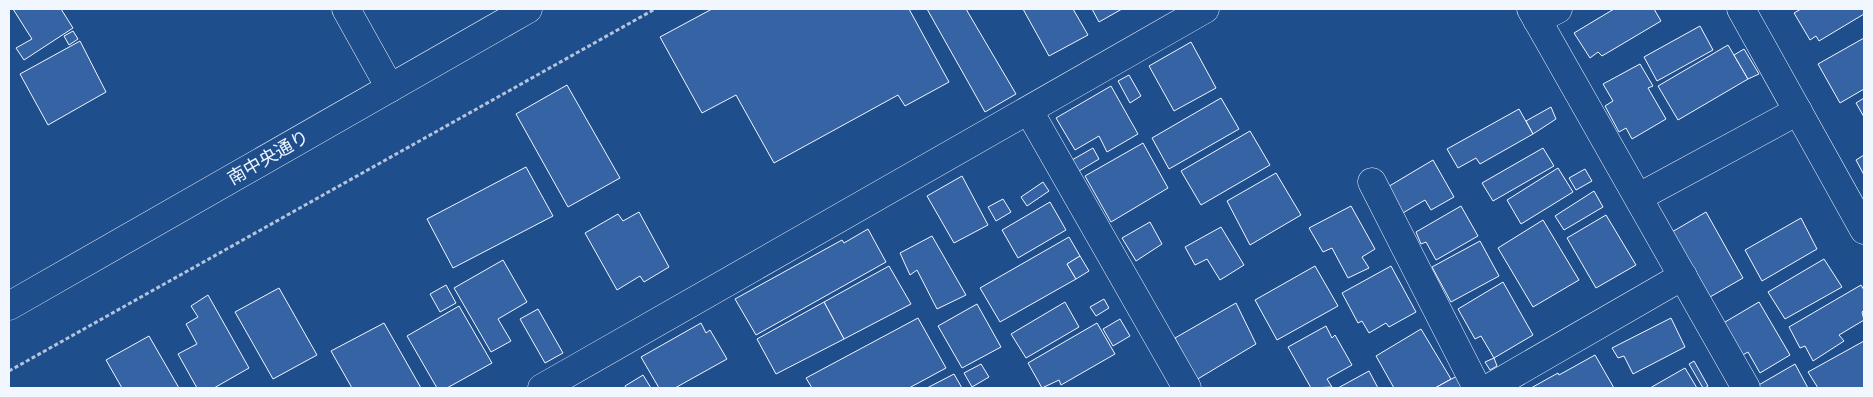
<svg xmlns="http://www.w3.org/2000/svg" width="1873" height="397" font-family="'Roboto Condensed','Noto Sans JP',sans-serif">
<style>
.building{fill:#3563a3;stroke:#f2f6ff}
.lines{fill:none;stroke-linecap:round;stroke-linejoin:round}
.street-casing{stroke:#f2f6ff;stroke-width:29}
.secondary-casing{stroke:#f2f6ff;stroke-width:29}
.path{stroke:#b3c4dc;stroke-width:3;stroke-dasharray:4 2.5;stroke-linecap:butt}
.street{stroke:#1f4e8c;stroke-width:28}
.secondary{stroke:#1f4e8c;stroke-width:28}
.labels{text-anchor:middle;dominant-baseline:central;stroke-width:4;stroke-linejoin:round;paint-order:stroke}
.street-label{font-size:18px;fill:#f2f6ff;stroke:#1f4e8c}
</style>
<rect width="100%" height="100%" fill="#1f4e8c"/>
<g class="building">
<path d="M13,9h48l12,19 -49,32 -8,-12 16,-9z"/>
<path d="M712,9h197l40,73 -44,24 -7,-11 -124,68 -38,-68 -34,18 -42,-76z"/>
<path d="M927,9h39l50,85 -31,18z"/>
<path d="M1023,9h50l15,26 -39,21z"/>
<path d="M1092,9h30l-23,13z"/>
<path d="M1614,9h40l7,12 -59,35 -4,-4 -8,6 -16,-25z"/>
<path d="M1801,9h63v5l-45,27 -3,-5 -6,4 -16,-27z"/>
<path d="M1700,26l13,24 -56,31 -13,-24z"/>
<path d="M73,31l5,8 -9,6 -5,-9z"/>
<path d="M1864,38v51l-24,14 -22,-39z"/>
<path d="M80,41l26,51 -58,33 -28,-51z"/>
<path d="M1191,42l25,46 -42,23 -25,-45z"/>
<path d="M1728,45l20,34 -70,41 -20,-34z"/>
<path d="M1744,49l15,25 -11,5 -14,-24z"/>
<path d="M1640,64l13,22 -5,2 18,31 -34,20 -6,-11 -7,4 -14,-26 8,-5 -10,-17z"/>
<path d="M1129,75l12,21 -11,7 -12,-22z"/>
<path d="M567,85l53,93 -52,29 -52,-93z"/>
<path d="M1111,86l27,48 -31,18 -8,-16 -24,14 -19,-32z"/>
<path d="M1221,98l18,31 -70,40 -17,-31z"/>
<path d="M1864,98v19l-8,-14z"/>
<path d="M1551,107l5,12 -23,15 -7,-13z"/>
<path d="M1519,109l14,25 -53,30 -4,-6 -18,10 -11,-19z"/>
<path d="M1250,131l20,34 -69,40 -20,-34z"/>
<path d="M1143,143l25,45 -57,34 -26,-46z"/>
<path d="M1093,148l6,11 -20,12 -7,-11z"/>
<path d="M1543,148l11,18 -61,35 -11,-18z"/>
<path d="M1864,155v20l-8,-15z"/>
<path d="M1433,160l21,37 -23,13 -6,-10 -24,14 -15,-26z"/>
<path d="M526,167l27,49 -100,52 -26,-49z"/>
<path d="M1558,168l15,24 -52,32 -14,-24z"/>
<path d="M1585,169l7,12 -16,9 -7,-12z"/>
<path d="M1276,173l25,42 -51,30 -23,-44z"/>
<path d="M962,176l26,49 -34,18 -27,-47z"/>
<path d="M1043,182l6,9 -22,15 -6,-9z"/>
<path d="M1594,191l9,16 -39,23 -9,-14z"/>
<path d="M1003,199l8,13 -15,9 -8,-14z"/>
<path d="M1050,202l16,28 -48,28 -16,-28z"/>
<path d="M1351,206l24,43 -13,8 7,11 -21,10 -16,-30 -9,4 -14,-24z"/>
<path d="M1461,206l17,30 -42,24 -10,-18 -5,2 -5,-12z"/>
<path d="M639,212l30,55 -25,15 -4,-6 -23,14 -32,-57 33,-19 5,7z"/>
<path d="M1706,212l37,66 -33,19 -38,-65z"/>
<path d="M1606,215l30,50 -40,23 -29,-50z"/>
<path d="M1801,218l16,31 -55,32 -17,-31z"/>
<path d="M1543,220l36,60 -46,27 -35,-59z"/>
<path d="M1150,222l12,22 -26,17 -14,-23z"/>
<path d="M1221,227l23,38 -24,15 -13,-21 -12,6 -10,-18z"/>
<path d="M868,229l18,33 -130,73 -21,-36 107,-59 2,3z"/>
<path d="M932,236l34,59 -29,14 -20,-39 -7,5 -10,-22z"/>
<path d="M1069,237l11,19 -13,8 9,15 -76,43 -20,-34z"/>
<path d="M1480,241l19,35 -48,26 -19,-35z"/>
<path d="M1080,256l9,15 -13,8 -9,-15z"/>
<path d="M1824,259l18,28 -57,32 -17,-27z"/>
<path d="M503,260l24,42 -29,17 13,22 -20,11 -37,-64z"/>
<path d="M889,266l22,38 -67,35 -20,-37z"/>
<path d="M1315,266l23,40 -61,34 -22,-40z"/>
<path d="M1391,266l25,46 -27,15 -3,-4 -17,10 -7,-12 -4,2 -16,-30z"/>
<path d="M1503,282l30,53 -39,23 -13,-22 -6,3 -17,-30z"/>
<path d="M446,285l10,18 -16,9 -10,-18z"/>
<path d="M1861,285l3,5v20l-2,2 2,8 -25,15 5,6 -31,20 -8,-15 -5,2 -11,-21z"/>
<path d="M279,288l38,67 -44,24 -38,-67z"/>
<path d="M208,295l41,73 -35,20h-17l-19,-34 19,-10 -11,-20 12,-7 -7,-11z"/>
<path d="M1104,299l5,9 -13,8 -6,-9z"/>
<path d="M824,302l20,37 -68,35 -19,-35z"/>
<path d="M1065,302l14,25 -53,31 -15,-24z"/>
<path d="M1759,302l31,53 -30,18 -12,-21 -9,5 -19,-32z"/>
<path d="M1236,303l20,41 -60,36 -21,-42z"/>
<path d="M977,304l24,43 -39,21 -24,-42z"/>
<path d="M459,306l33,57 -45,25h-10l-30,-52z"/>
<path d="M538,309l25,44 -18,10 -25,-44z"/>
<path d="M918,318l28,50 -37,20h-97l-6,-10z"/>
<path d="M1671,318l14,29 -52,27 -9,-18 -6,2 -6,-10z"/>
<path d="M1120,319l10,17 -17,10 -10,-17z"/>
<path d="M384,323l37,65h-69l-21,-37z"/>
<path d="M701,323l5,10 4,-3 17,29 -52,29h-16l-18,-31z"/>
<path d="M1097,323l18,31 -54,31 -2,-5 -17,8 -14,-25z"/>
<path d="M1326,326l6,12 3,-3 17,30 -25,14 5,8 -21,1 -23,-41z"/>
<path d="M1421,329l30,50 -16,9h-41l-18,-32z"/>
<path d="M149,336l30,52h-57l-16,-28z"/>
<path d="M1864,341v47h-46l-10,-16z"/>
<path d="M1595,355l19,33h-83l27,-15 1,2z"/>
<path d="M1494,358l3,8 -7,4 -5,-8z"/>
<path d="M1694,361l14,25 -3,2h-2l-14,-24z"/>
<path d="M981,364l8,13 -17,10 -8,-14z"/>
<path d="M1795,364l13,24h-49l-2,-2z"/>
<path d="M1685,368l12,20h-47z"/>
<path d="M1369,371l9,17h-40z"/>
<path d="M954,374l8,14h-35z"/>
<path d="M643,375l8,13h-25l-1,-2z"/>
<path d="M1457,376l6,11 -2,1h-26z"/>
</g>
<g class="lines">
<defs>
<g id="street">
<path d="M346,9l44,79"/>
<path d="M1531,9l215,379"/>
<path d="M1741,9l123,221"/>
<path d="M1537,20l21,-11"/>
<path d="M1029,111l158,277"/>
<path d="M1372,182l105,206"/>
<path d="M1639,197l159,-86"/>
<path d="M542,388l663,-379"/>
<path d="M1489,388l194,-112"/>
</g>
<path id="secondary" d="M9,306l519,-297"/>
</defs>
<use href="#street" class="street-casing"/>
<use href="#secondary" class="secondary-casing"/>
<path class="path" d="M9,371l646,-362"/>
<use href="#street" class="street"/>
<use href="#secondary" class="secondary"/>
</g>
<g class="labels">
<g class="street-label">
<text transform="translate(268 157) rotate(-30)">南中央通り</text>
</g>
</g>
<rect width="1873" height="397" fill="none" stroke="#f2f6ff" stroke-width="20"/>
</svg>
